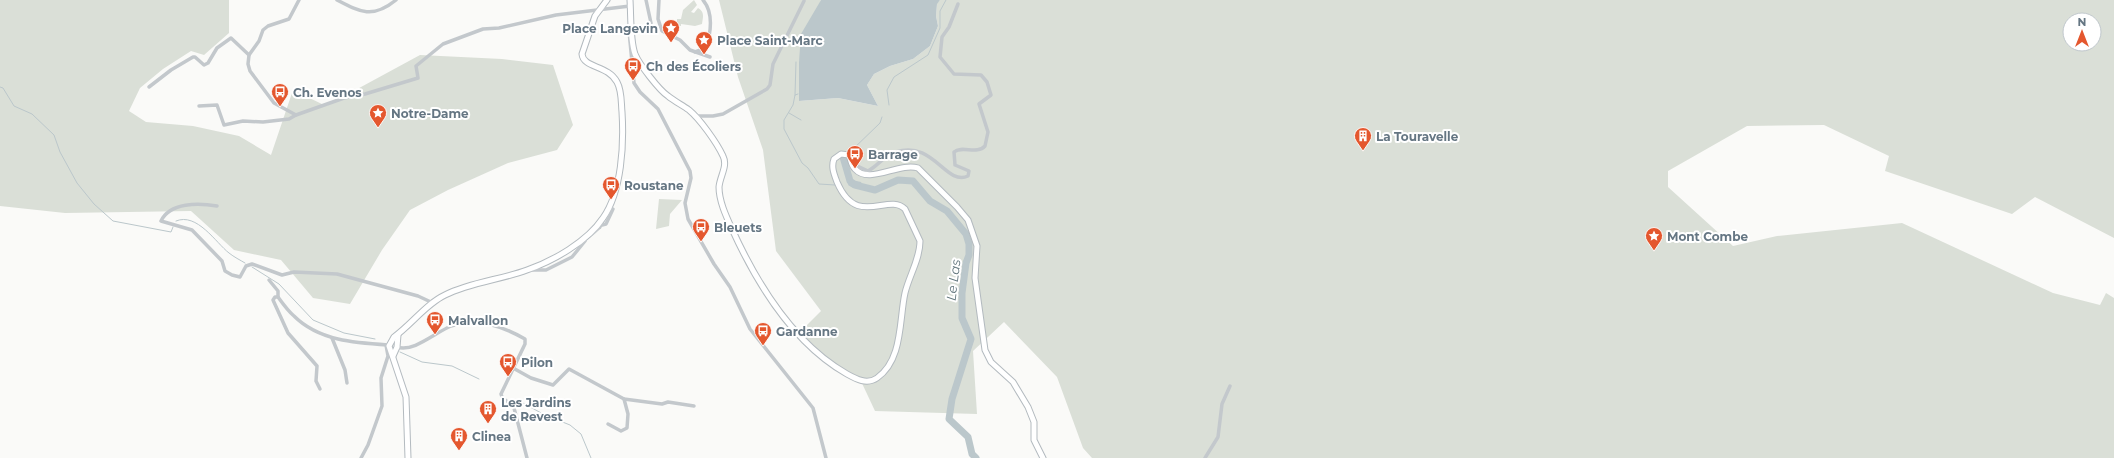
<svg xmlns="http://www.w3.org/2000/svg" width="2114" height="458" font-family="Montserrat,sans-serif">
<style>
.green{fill:#dadfd7;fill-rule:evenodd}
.water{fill:#bbc7cb}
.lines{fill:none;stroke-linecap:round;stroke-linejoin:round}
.stream{stroke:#bbc7cb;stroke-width:1}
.river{stroke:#bbc7cb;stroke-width:7}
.secondary-casing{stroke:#b3babf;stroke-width:7}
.street{stroke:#c3c8cc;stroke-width:3.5}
.secondary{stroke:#fff;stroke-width:5}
.labels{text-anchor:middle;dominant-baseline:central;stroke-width:4;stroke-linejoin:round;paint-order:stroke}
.poi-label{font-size:12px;font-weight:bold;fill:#657683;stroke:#fff;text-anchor:start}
.water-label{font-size:13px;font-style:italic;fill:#60757c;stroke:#fff}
</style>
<rect width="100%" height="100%" fill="#fafaf8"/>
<g class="green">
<path d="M0,0h229v33l-25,22 -13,-4 -28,18 -23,19 -11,23 17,11 47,4 46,10 32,19 22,-65 33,16 94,-51 82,4 51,6 20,60 -16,25 -49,13 -60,27 -38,20 -28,40 -32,54 -37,-6 -32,-38 -47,-10 -43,-39 -126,2 -65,-7z"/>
<path d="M694,0l3,5 -6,7 3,1 4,-5c7,4 5,9 4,16l-7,2 -14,-2v2h-4v-7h4l2,-9z"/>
<path d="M719,0h102l-22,62v39l39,-3 40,8 -11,-21 7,-11 16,-8 23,-7 17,-13 8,-20 -2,-10 1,-13 3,-3h1174v238l-79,-41 -23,17 -127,-43 4,-15 -65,-31 -77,1 -79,45v16l65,59 44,-10 125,-13 151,70 47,12 6,-12 8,5v160h-1022l-9,-10 -26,-71 -53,-55 -31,29 4,63 -102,-3 -15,-32 -28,-14 -34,-31 23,-23 -45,-60 -13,-101 -25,-73zM2070,20h24v24h-24z"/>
<path d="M659,199l23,1 -12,14 -1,12 -13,3z"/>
</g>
<g class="water">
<path d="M821,0h119l-3,4 -1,12 2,10 -8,20 -17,13 -23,7 -16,8 -7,11 11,21 -40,-8 -39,3v-39l2,-28z"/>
<path d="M852,180l9,2 2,5 -10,1 -5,-3 2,-4z"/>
</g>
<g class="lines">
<g class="stream">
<path d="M0,87l3,1 11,18 18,8 22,21 6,17 17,31 17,21 19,17 58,11 2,-5"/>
<path d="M798,94l-3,1 -2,10 -9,15v9l18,34 6,5 11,16 16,1"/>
<path d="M795,95l1,-33"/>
<path d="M889,105l-2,-15 7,-13 34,-22 12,-27v-17l6,-11"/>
<path d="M789,113l12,7"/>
<path d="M850,152l30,-29 2,-6"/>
<path d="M176,221c21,-9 40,22 53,32 5,4 11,7 16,10"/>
<path d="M252,267l27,17 34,36 31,13 31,6"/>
<path d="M400,352l22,10 30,4 27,13"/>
<path d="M512,400l9,2 22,12 12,2 5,5 10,4 11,9 10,24"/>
</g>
<path class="river" d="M843,157l7,24 5,4 20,5 23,-10 15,1 17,20 17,10 19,23 3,10v11l-3,8 -4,30v25l9,21 -19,60 -3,20 19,18 4,17 4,4"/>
<defs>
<g id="secondary">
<path d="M630,0c1,15 0,40 5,54 4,10 24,36 33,42 6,5 14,9 21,14 11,9 28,33 34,46 5,10 -3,20 -4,31 0,14 7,29 13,42 25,55 62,115 115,145 9,5 20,11 30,4 26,-18 22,-58 28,-85 4,-17 15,-34 15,-52l-15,-32c-17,-17 -48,20 -68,-27 -3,-8 -6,-15 -3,-23l7,-5 8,1c2,5 2,10 6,14 14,16 44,-7 63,-1l39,39 11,13 9,26 -2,32 10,72 6,12 22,20 15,25 6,15v18l9,18"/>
<path d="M393,356l4,-9 1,-12"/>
<path d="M408,458l-2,-61 -17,-51 5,-9c18,-13 32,-33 51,-42 26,-13 55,-15 82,-25 26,-9 60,-28 76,-52 19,-27 21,-74 19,-106 -1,-10 0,-21 -5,-30 -9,-17 -34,-14 -35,-28l13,-38 12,-16"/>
</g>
</defs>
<use href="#secondary" class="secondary-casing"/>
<g class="street">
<path d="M337,0c23,12 36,19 59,0"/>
<path d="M646,0l5,23"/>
<path d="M659,0l-1,19 4,12 18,9 10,10 20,7"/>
<path d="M629,31l5,52 6,9 18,17 32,62 1,7 -6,25 3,16 26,45 16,23 20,42 63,79 13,50"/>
<path d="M695,52l11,-4c5,-16 8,-35 -3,-48"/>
<path d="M149,87l22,-17 22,-13h2l9,8 4,-2 9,-15 14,-10 18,17"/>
<path d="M199,106l18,-1 7,20 19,-4 20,1 26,-3 7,-4 48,-17 21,-4 53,-16 -2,-12 27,-22 40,-15 16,-1 57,-13 74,-9"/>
<path d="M296,115l-22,-12 -24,-32 -2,-7 1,-9 10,-14 4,-11 5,-4 21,-7 10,-19"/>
<path d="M694,116h19l10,-2 44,-25 3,-4 3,-21 31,-63"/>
<path d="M851,163l17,8c10,-5 15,-15 28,-19 38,-12 49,34 72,24l1,-5 -14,-6 -1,-13c8,-7 23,3 31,-6l3,-14 -9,-28 12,-9 -4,-13 -6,-7 -27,-1 -14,-17 2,-20 7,-10 9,-23"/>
<path d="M217,206c-18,-3 -47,-4 -56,15l31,9 30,31 3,10 7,4 8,2 6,-11 6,-2 30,11 12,-3 43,2 81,22 15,7"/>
<path d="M598,226l8,-2 7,-15"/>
<path d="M592,234l8,-7"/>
<path d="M528,270h18l26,-13 13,-16"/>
<path d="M269,280l9,11v6"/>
<path d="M332,338l13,32 2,13"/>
<path d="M397,347c16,6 39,-15 54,-21 26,-9 51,0 74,13v5l-24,50 1,3 12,11 13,50"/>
<path d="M513,368l18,10 22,7 16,-16 55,30 38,5 6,-2 26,4"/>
<path d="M320,389l-4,-8 1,-15 -29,-33 -15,-33 2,-3h3c5,7 10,14 16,19 25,25 62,27 95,29"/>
<path d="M608,424l13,7 6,-3 1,-14 -4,-15"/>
<path d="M361,458l7,-13 14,-39 -1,-28 7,-22 -2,-11"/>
<path d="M1205,458l13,-21 4,-33 8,-18"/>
</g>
<use href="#secondary" class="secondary"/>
</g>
<defs>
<symbol id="sight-pin" viewBox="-11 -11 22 30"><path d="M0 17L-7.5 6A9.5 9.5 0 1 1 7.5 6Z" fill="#e4572e" stroke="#fff"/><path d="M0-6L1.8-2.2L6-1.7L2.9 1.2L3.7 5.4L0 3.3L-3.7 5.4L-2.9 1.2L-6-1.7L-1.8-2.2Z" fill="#fff"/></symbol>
<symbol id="bus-pin" viewBox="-11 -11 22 30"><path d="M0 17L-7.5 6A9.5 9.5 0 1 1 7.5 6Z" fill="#e4572e" stroke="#fff"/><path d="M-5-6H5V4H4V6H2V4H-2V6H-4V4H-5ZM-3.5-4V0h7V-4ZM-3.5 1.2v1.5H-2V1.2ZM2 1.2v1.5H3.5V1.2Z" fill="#fff"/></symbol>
<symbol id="building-pin" viewBox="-11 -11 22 30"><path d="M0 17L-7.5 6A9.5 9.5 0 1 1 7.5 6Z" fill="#e4572e" stroke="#fff"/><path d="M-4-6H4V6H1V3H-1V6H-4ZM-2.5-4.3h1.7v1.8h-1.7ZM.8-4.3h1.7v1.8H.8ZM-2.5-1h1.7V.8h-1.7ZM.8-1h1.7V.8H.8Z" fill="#fff"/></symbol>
</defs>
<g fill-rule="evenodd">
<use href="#sight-pin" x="661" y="18" width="20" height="27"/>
<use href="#sight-pin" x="694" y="30" width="20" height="27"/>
<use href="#bus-pin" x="623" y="56" width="20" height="27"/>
<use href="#bus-pin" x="270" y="82" width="20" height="27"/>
<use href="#sight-pin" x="368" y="103" width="20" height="27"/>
<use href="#building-pin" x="1353" y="126" width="20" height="27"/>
<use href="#bus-pin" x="845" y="144" width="20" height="27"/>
<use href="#bus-pin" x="601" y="175" width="20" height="27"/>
<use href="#bus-pin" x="691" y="217" width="20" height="27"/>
<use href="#sight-pin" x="1644" y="226" width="20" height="27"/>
<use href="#bus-pin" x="425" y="310" width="20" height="27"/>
<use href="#bus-pin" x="753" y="321" width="20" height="27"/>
<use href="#bus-pin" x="498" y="352" width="20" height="27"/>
<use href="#building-pin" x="478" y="399" width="20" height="27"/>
<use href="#building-pin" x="449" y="426" width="20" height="27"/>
</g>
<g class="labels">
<g class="poi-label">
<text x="658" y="28" text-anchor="end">Place Langevin</text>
<text x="717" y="40">Place Saint-Marc</text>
<text x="646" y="66">Ch des Écoliers</text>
<text x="293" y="92">Ch. Evenos</text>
<text x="391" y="113">Notre-Dame</text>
<text x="1376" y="136">La Touravelle</text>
<text x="868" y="154">Barrage</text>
<text x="624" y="185">Roustane</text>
<text x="714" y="227">Bleuets</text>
<text x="1667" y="236">Mont Combe</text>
<text x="448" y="320">Malvallon</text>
<text x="776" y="331">Gardanne</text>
<text x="521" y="362">Pilon</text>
<text x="501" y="402">Les Jardins<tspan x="501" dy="14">de Revest</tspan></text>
<text x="472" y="436">Clinea</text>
</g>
<g class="water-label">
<text transform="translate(953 280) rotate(-83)">Le Las</text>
</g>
</g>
<g transform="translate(2082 32)"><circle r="19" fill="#ffffff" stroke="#c1c8cd"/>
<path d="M0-3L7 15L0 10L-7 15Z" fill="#e4572e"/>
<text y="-6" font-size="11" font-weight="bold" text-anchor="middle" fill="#657683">N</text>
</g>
</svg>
